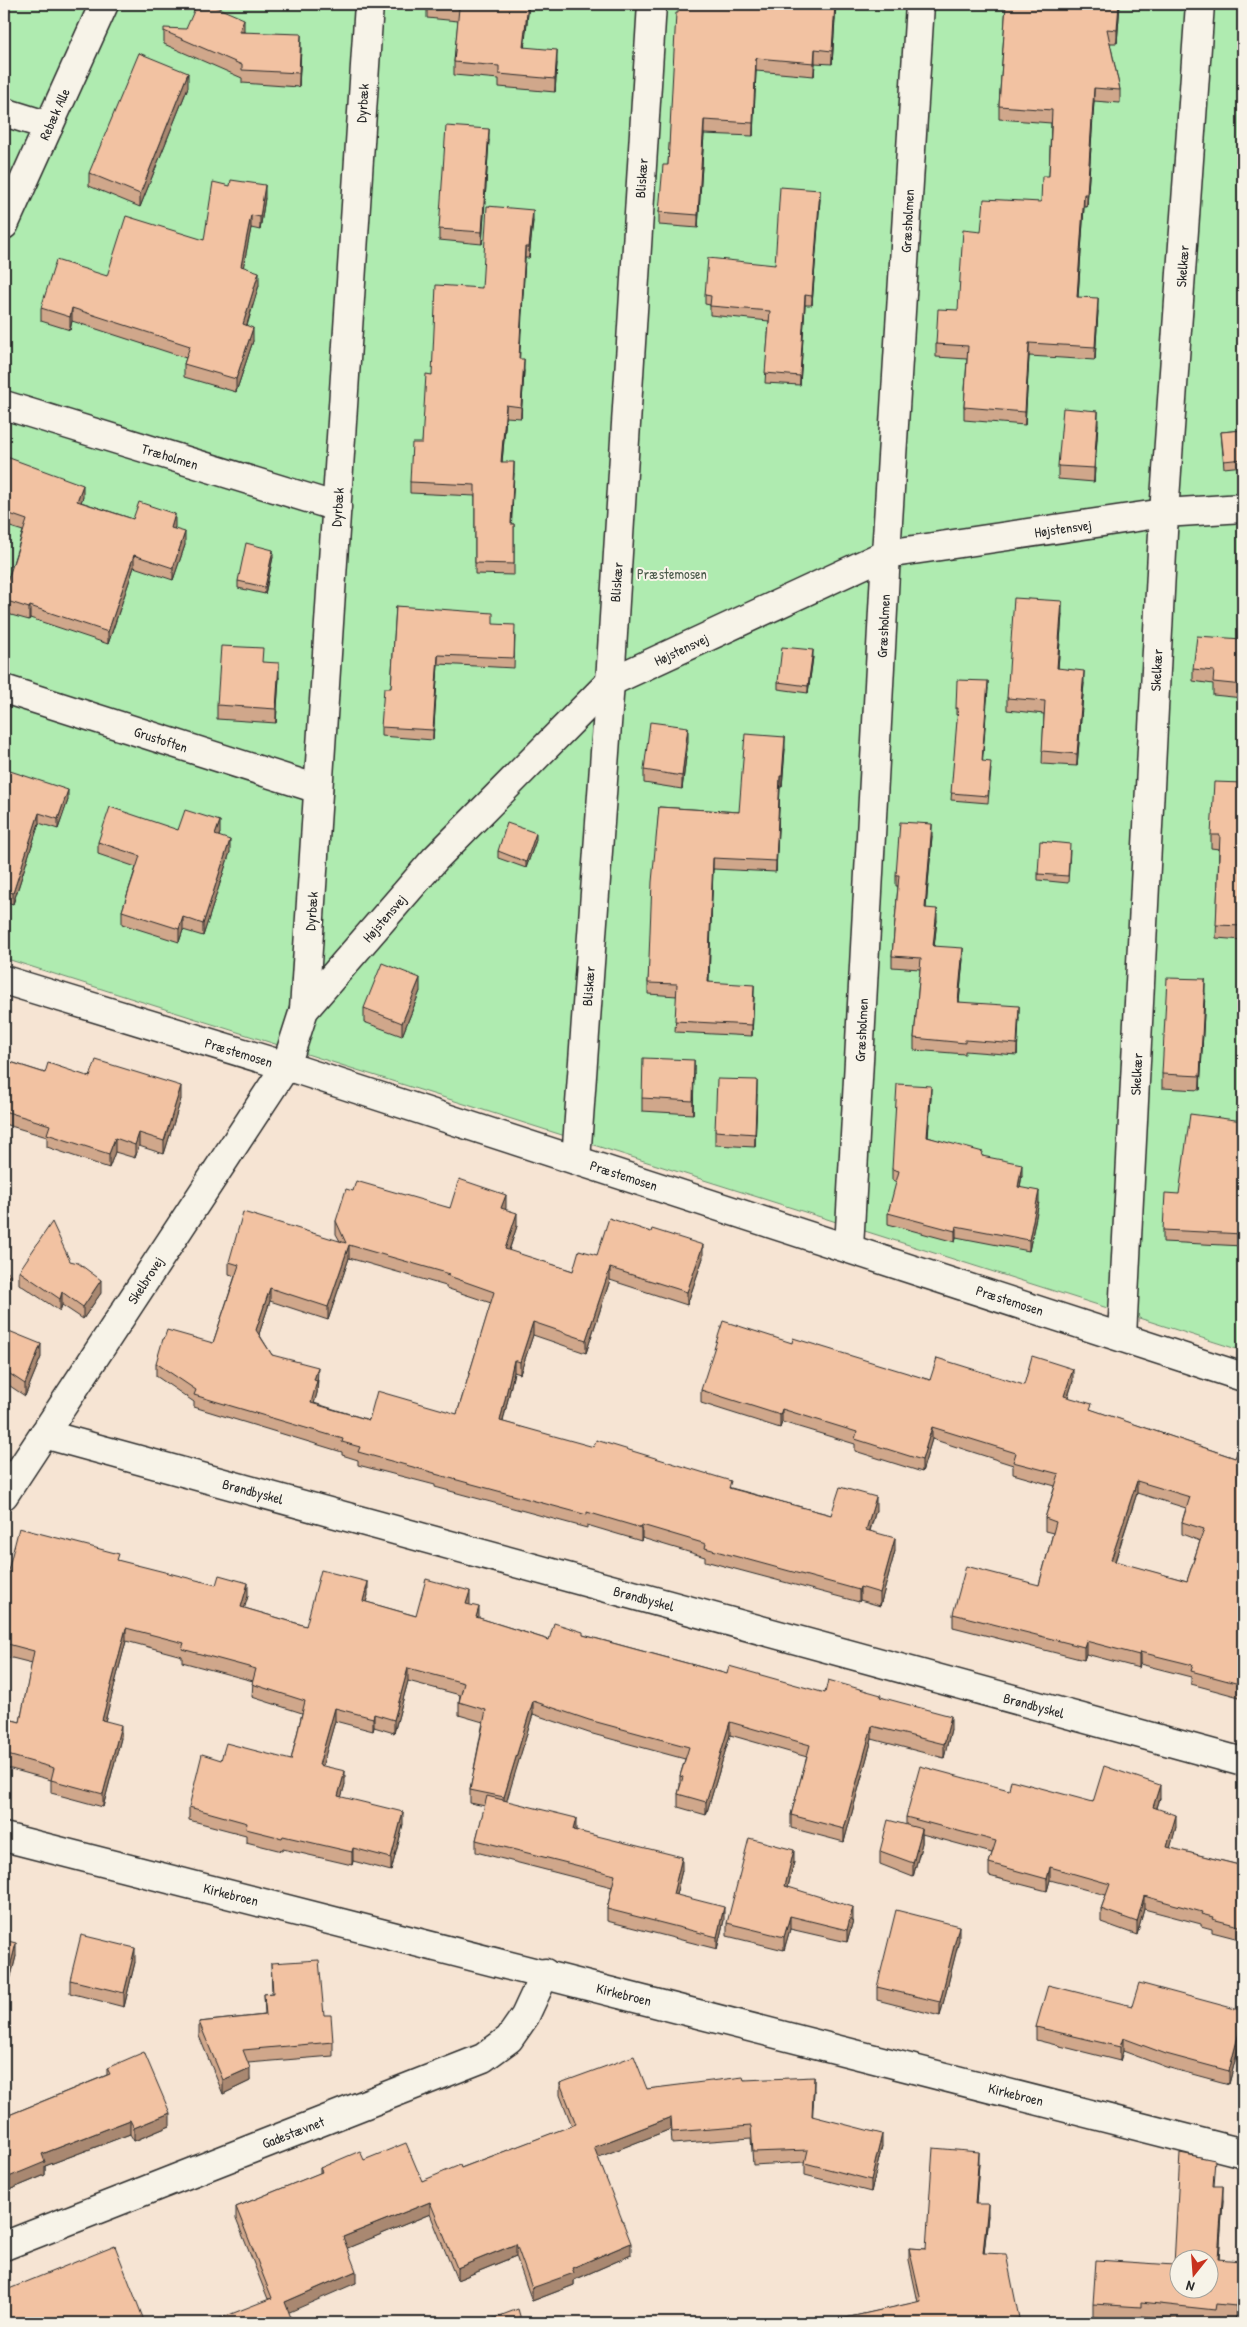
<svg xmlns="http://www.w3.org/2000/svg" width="1247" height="2327" font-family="'Patrick Hand',sans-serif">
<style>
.green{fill:#afebb0;stroke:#6d8b6e}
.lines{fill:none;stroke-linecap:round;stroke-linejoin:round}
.minor-casing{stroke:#2b2b2b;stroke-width:31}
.minor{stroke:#f7f3e8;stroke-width:28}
.wall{fill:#d0a78b;stroke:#2b2b2b;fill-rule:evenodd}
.shaded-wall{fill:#a98871;stroke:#2b2b2b}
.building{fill:#f2c2a2;stroke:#2b2b2b;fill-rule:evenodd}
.labels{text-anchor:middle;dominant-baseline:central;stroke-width:4;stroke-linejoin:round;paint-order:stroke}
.street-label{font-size:14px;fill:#2b2b2b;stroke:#f7f3e8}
.park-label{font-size:14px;fill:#4c5b4c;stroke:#f7f3e8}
</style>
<rect width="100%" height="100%" fill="#f6e4d3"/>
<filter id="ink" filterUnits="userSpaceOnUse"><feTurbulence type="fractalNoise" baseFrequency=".02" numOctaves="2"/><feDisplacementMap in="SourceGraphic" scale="10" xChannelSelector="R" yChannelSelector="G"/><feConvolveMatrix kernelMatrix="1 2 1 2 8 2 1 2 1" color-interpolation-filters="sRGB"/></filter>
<g filter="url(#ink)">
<path class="green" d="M4,4h1239v1347l-1239,-393z"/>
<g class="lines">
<defs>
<g id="minor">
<path d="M4,112l45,14"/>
<path d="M4,225l100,-221"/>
<path d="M4,405l333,102"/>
<path d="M4,689l314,100"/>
<path d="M4,980l282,86 957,311"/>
<path d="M304,1010l65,-1006"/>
<path d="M576,1160l34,-478 42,-678"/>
<path d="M849,1248l37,-694 34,-550"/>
<path d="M1122,1336l42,-823 36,-509"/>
<path d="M44,1434l1199,328"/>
<path d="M4,1495l282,-429 18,-56 131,-151 175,-177 276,-128 278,-41 79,-5"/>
<path d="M4,1837l1239,316"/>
<path d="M4,2246l479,-188 26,-19 16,-23 20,-43"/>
</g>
</defs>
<use href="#minor" class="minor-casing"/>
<use href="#minor" class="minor"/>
</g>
<g class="wall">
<path d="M427,4h131l-1,3 -28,-2 -5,42 33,16 -2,29 -56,-5v-8l-45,-4v-13l4,-41 -31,-3z"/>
<path d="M836,4l-4,60 -17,-1 -1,13 -58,-5 -3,65 -49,-2 -6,94 -39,-3v-13l9,-47 10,-152z"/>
<path d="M1006,4h114l-3,39h-7l10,47v13l-26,-2 -7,106h-3l-6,90 20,14 -3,49 -66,-4 -4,69 -61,-5v-13l3,-48 -31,-2v-13l22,-34 23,-78 60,-30 8,-26 2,-53 -52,-4v-13z"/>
<path d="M164,31l80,1 57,16 -2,39 -57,-4v-5l-78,-34z"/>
<path d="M188,87l-48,120 -51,-21v-13z"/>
<path d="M489,140l-7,104 -43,-4v-11z"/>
<path d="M265,198l-5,32 -9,-2 -8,39 16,18 -12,41 6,15 -17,51 -52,-15v-13l2,-6 -114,-37 -2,9 -29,-9v-13l66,-32 97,-36z"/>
<path d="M820,199l-8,106h-7l-5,80 -35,-2 4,-62 -59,-6v-10l-5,-1v-9l70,-30z"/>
<path d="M533,221l-4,37h-4l-6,101 5,12 -3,47 -15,-1 -4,45 12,11 -3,51h3v51l-39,-1v-78l-65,-3v-11l12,-39 10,-68 50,-87z"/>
<path d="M1098,424l-4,58 -36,-3v-13z"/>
<path d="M1243,430v36l-19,2 -3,-36z"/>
<path d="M4,456l79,41 -2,5 52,17 42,8 -1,2 11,16 -12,35 -39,-13 -26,77 -78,-26 -1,2 -25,-7v-21l19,-61 -19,-6z"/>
<path d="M273,557l-8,37 -27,-6v-7z"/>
<path d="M396,606l119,28 -1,34 -76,-4 -5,76 -52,-4v-9l10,-39z"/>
<path d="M1062,614l-4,55 26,14 -7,83 -35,-2 2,-50 -37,-4v-12z"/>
<path d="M1243,639v59l-30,-3v-11l-20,-3v-12z"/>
<path d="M813,657l-5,36 -30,-4v-7z"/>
<path d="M263,662l16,15 -3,46 -59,-4v-14z"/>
<path d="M988,688l-6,73 9,8 -3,34 -37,-3 7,-85h-2v-7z"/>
<path d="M688,741l-6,48 -38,-6v-13z"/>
<path d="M785,749l-3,38h-2l-4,85 -63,-3 -4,113 45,14 -2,40 -77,-4 2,-36 -29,-2v-11l11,-176 80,5z"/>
<path d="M4,769l64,31 -10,29 -19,-6 -26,81 -9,-3z"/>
<path d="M1243,783v157l-27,-2 3,-89 -8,-1v-13z"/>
<path d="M178,830l42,3 -1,3 11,16 -27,84 -20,-6 -4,12 -57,-18v-13l14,-44 -38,-13v-12z"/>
<path d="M932,836l-6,72 11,12 -3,26 29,13 -4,43 60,15 -2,38 -52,-4v3l-51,-4v-12l6,-69 -28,-2v-11l6,-70h-2v-11z"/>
<path d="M536,840l-10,28 -28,-10v-7z"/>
<path d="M1070,850l-2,33 -30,-3v-6z"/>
<path d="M420,991l-18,45 -38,-14v-14z"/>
<path d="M1205,993l-5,97 -38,-2v-14z"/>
<path d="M4,1060l41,13 45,4 91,22 -17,55 -25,-8 -4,12 -20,-6 -6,16 -62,-21v-10l-43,-13z"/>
<path d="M694,1074l-1,40 -51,-3v-13z"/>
<path d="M757,1094l-2,53 -40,-2v-14z"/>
<path d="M931,1097l-3,40 55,19 39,19 -2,12 19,15 -10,49 -73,-14 -1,5 -67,-18v-11l9,-31 -5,-2v-11z"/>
<path d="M1243,1121v125l-80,-4v-12l16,-36z"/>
<path d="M353,1191l97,17h56l-1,1 12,17 -8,25 64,20 24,-16 106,3 -16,47 -77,-25 -24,73 -53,-18 -13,39 -6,-2 -11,50 228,66 100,27 45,-5 -6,21 25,20 -15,55 -20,-6 -1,2 -154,-41v-4l-63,-19 -1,3 -54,-16v3l-152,-41v-2l-77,-20v-5l-16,-5v-3l-148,-45v-5l-38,-26v-13l57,-20 22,-67 -6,-2v-12l111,-21 -4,-7v-13zM349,1258l97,28v2l45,15 -34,111 -88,6 -55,-17 3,-10 1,-13 -46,-25 -13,-21 11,-33 58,19z"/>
<path d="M70,1261l31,32 -18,26 -21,-14 -2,6 -41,-27v-13z"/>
<path d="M4,1329l37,28 -16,39 -21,-14z"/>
<path d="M792,1343l138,37 94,5 49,-4 -5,16 24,13 143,48 8,-6v246l-52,-14v-7l-51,-13 -1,4 -53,-14 -2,6 -131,-33v-13l86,-29 14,-52 -8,-2v-13l10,-32 -42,-12v-9l-81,-26 -10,33 -67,-21v-7l-73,-22 -2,6 -79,-25v-13zM1137,1493l49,15 -4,14v12l18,7 -13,40 -72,-19z"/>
<path d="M119,1561l129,35 -4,12 62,18 62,-31 -2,7 50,14 54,-12 -1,1 10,13 70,22 34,-5 144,39 98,19 56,4 70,32 -7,29 -72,-19 -28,103 -53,-14v-13l16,-58 -77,-22 -24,80 -28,-8v-13l2,-8v-10l5,-17 -96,-26 -56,-19 -27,87 70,29 106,40 -6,25 48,25 -7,29 -110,-28v-12l5,-22 -136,-35v-12l9,-34 -15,-3v-13l13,-68 -24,-7v-13l1,-7 -52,-14 -14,52 -20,-6 -1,4 -38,-10 -13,45 23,18 -4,13 62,28 -12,46 -38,-10 -1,4 -69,-16 -1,2 -36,-9v-7l-57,-15v-13l32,-47h70l11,-47 -50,-16 1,-16 -71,-19v-6l-56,-15 -21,80 16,17 -18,69 -52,-14v-13l-47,-13v-49l16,4 12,-59 -28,-7v-70z"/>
<path d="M1009,1790l84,12 67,-4 -3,10 19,19 -6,21 73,18v74l-31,-8v-3l-11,-3v-2l-57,-15 -7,26 -36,-13v-13l5,-14 -56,-15 -3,11 -58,-15v-13l3,-10 -70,-19v9l-9,34 -33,-13v-13l26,-26v-8z"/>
<path d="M794,1862l-6,25 65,33 -6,22 -57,-13 -6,21 -57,-14v-13z"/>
<path d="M4,1940l12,16 -8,32 -4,-1z"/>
<path d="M959,1940l-19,76 -63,-16v-13z"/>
<path d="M135,1962l-11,45 -54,-14v-13z"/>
<path d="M271,1963l53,52 9,27v14l-85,7 2,18 -27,13 -24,-58v-14l66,-7 -1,-21 8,-1z"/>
<path d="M1132,2006l111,5v19l-14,54 -63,-17 -43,-16 -3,10 -84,-21v-13z"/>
<path d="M107,2068l63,58 -36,15 -4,-7 -85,32v9l-41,17v-75l103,-42z"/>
<path d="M744,2080l70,10 -2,26 70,30 -11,46 -66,-17v-13l-52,3 -2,-27 -79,6 -1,-15 -73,28 33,98 -57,25v5l-42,16 -16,-45 -59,24 -27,-66 -83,34 9,35 -88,16 -32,-80v-12l84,-34v-5l44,-8 58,21 39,-13 111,-42 -12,-31v-12l87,6z"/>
<path d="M979,2163l-3,41 12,11 -4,38 35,65v5h-196l95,-21 -9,-42v-12l17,1z"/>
<path d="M1215,2173l-1,13 9,14 -4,59 21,16 -4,44 -20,-1 -1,5h-4l-70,-7v4l-48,-3v-13l81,-39z"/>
</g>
<g class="shaded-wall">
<path d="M4,4h2l-2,9z"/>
<path d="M528,4h1l-6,56v-13z"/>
<path d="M835,4h1l-4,60v-13z"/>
<path d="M1119,4h1l-3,39v-13z"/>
<path d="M244,19v13h-5z"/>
<path d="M301,34v14l-2,39v-14z"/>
<path d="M815,49v14l-1,13v-13z"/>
<path d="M557,50v13l-2,29v-13z"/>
<path d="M756,58v13l-3,65v-13z"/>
<path d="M188,73v14l-48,120v-13z"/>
<path d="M1094,88v13l-7,106v-13z"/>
<path d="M704,120v14l-6,94v-13z"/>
<path d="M489,129v11l-7,104v-12z"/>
<path d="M265,185v13l-5,32v-13z"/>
<path d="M820,190v9l-8,106v-9z"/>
<path d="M1084,194v13l-7,103v-13z"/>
<path d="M533,210v11l-4,37v-11z"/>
<path d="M251,215v13l-10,51v-13z"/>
<path d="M525,247v11l-6,112v-11z"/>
<path d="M259,272v13l-16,52v-13z"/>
<path d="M805,295v10l-5,80v-9z"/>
<path d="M1098,298v13l-3,49v-13z"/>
<path d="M72,308v13l-2,9v-13z"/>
<path d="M253,328v13l-17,51v-13z"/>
<path d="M1029,343v13l-4,69v-13z"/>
<path d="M524,359v12l-3,47v-11z"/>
<path d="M506,405v12l-5,56v-11z"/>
<path d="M1098,411v13l-4,58v-14z"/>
<path d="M514,462v11l-3,62v-11z"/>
<path d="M83,485v12l-6,16v-12z"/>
<path d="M175,514v13l-4,13v-12z"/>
<path d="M185,532v13l-12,35v-12z"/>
<path d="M273,550v7l-8,37v-7z"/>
<path d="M134,555v12l-26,77v-12z"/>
<path d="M1062,601v13l-5,67v-13z"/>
<path d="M30,606v12l-1,2v-12z"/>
<path d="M813,650v7l-5,36v-7z"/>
<path d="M438,655v9l-5,76v-10z"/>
<path d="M279,663v14l-3,46v-14z"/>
<path d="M1084,671v12l-7,83v-12z"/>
<path d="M988,681v7l-6,80v-7z"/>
<path d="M688,727v14l-6,48v-13z"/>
<path d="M785,737v12l-3,38v-11z"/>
<path d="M780,776v11l-4,85v-11z"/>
<path d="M68,790v10l-10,29v-10z"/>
<path d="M39,813v10l-26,81v-11z"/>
<path d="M220,821v12l-5,14v-12z"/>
<path d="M932,824v12l-7,83v-11z"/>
<path d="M536,833v7l-10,28v-6z"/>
<path d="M230,840v12l-27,84v-12z"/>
<path d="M713,858v11l-5,125v-12z"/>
<path d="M937,909v11l-4,37v-11z"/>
<path d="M183,917v13l-4,12v-13z"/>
<path d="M963,948v11l-5,54v-11z"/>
<path d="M420,978v13l-18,45v-13z"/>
<path d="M1205,979v14l-5,97v-14z"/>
<path d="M754,985v11l-2,40v-11z"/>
<path d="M1019,1006v11l-2,38v-11z"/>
<path d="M694,1060v14l-1,40v-13z"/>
<path d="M757,1080v14l-2,53v-13z"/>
<path d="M181,1086v13l-17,55v-13z"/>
<path d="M931,1086v11l-4,51v-11z"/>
<path d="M139,1133v13l-4,12v-13z"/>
<path d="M115,1138v14l-6,16v-14z"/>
<path d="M1022,1164v11l-4,23v-11z"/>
<path d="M1039,1191v11l-10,49v-11z"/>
<path d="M506,1195v13l-5,13v-13z"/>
<path d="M517,1213v13l-12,36v-13z"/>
<path d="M956,1226v11l-1,5v-11z"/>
<path d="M349,1245v13l-21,62v-13z"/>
<path d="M703,1245v13l-16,47v-13z"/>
<path d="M610,1268v12l-24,73v-13z"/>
<path d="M10,1274v12l-6,9v-13z"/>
<path d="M101,1280v13l-18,26v-12z"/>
<path d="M270,1288v13l-14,42v-13z"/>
<path d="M62,1292v13l-2,6v-12z"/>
<path d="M533,1322v13l-13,39v-12z"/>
<path d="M41,1344v13l-16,39v-12z"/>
<path d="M514,1360v12l-14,62v-13z"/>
<path d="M318,1367l-1,26 -6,22v-12l3,-23z"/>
<path d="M1073,1369v12l-9,28v-13z"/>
<path d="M782,1409v13l-2,6v-13z"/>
<path d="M932,1427v12l-10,33v-12z"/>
<path d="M1137,1481v12l-26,80v-13z"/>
<path d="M876,1497v13l-10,33v-13z"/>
<path d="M642,1525v13l-1,3v-13z"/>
<path d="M895,1538v13l-15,55v-13z"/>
<path d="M368,1582v13l-5,19v-13z"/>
<path d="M248,1583v13l-7,24v-13z"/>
<path d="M860,1587v13l-1,2v-12z"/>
<path d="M470,1591v13l-4,13v-13z"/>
<path d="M479,1607v13l-3,-3z"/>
<path d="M126,1628v13l-24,92v-13z"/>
<path d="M1086,1641v13l-2,6v-13z"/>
<path d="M1140,1652v12l-1,4v-13z"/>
<path d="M408,1668v13l-14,52v-13z"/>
<path d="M533,1701v13l-29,96v-13z"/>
<path d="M335,1708v13l-16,57v-13z"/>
<path d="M374,1714v13l-1,4v-13z"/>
<path d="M951,1716v13l-7,29v-14z"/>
<path d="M730,1722v13l-24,80v-13z"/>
<path d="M121,1725v13l-18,69v-13z"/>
<path d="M872,1726v13l-28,103v-13z"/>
<path d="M345,1771v13l-7,25v-13z"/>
<path d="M1160,1785v13l-7,22v-13z"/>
<path d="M403,1812v13l-12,46v-13z"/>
<path d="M1176,1815v12l-9,33v-13z"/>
<path d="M576,1818v13l-3,-1z"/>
<path d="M922,1829v14l-9,34v-14z"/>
<path d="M353,1848v13l-1,4v-13z"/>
<path d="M794,1850v12l-9,37v-13z"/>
<path d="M682,1857v13l-9,37v-13z"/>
<path d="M1050,1867v13l-3,11v-12z"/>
<path d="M1144,1896v13l-7,26v-13z"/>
<path d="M724,1907v13l-7,29v-12z"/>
<path d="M853,1907v13l-6,22v-12z"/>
<path d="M790,1916v13l-6,21v-13z"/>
<path d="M959,1926v14l-19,76v-14z"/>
<path d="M16,1943v13l-8,32v-13z"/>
<path d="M135,1948v14l-11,45v-14z"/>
<path d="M1243,2017v13l-14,54v-13z"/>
<path d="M1123,2038v13l-3,10v-14z"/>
<path d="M250,2068v13l-27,13v-14z"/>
<path d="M814,2077v13l-2,38v-12z"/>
<path d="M170,2113v13l-36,15v-13z"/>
<path d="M671,2117v12l-77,30v-12z"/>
<path d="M130,2120v14l-85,32v9l-41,17v-13l38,-25z"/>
<path d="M882,2134v12l-11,46v-12z"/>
<path d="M979,2152v11l-4,52v-11z"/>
<path d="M1223,2186v14l-5,72v-13z"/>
<path d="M430,2202v12l-87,36v-13z"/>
<path d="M988,2204v11l-5,49v-11z"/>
<path d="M631,2243v12l-57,25v5l-42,16v-13l40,-20z"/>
<path d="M516,2244v12l-59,24v-12z"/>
<path d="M1240,2261v14l-4,44v-13z"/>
<path d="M356,2271v12l-71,31v-12z"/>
</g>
<g class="building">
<path d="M197,4h12l35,15 -5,13 62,2 -2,39 -57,-3v-5l-78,-34v-3l22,1z"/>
<path d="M427,4h101l-5,43 34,3 -2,29 -56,-5v-8l-45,-4 5,-54 -32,-3z"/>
<path d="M679,4h156l-3,47 -17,-2 -1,14 -58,-5 -3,65 -49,-3 -6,95 -39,-3 4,-47h5l8,-152h2z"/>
<path d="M1006,4h113l-2,26 -10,-1 13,61 -26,-2 -7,106h-3l-7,103 21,1 -3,49 -66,-4 -4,69 -61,-5 4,-61 -32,-2 2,-35 20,1 5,-80 18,2 3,-33 57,3 1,-26h7l3,-66 -53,-4z"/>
<path d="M139,53l49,20 -48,121 -51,-21z"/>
<path d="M446,126l43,3 -7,103 -43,-3z"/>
<path d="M231,180l34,5 -5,32 -9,-2 -10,51 18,6 -16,52 10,4 -17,51 -52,-15 6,-18 -118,-38 -2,9 -29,-9 15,-48 51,16 19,-60 78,24 9,-58 17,4z"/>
<path d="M780,187l40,3 -8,106 -7,-1 -5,81 -35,-3 5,-62 -60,-5 1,-10 -6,-1 3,-37 67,7z"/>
<path d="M487,206l46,4 -4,37h-4l-6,112h5l-3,48 -15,-2 -5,57h13l-3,62h3v40l-39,-1v-78l-65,-3 2,-39h10l4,-69 6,1 4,-90 46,3z"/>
<path d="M1063,408l35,3 -4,57 -36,-2z"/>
<path d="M1243,430v29l-19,2 -3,-29z"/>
<path d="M4,456l79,29 -6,16 56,18 6,-17 36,12 -4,14 14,4 -12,36 -39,-13 -26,77 -78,-26 -1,2 -25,-8v-8l23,-72 -23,-8z"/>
<path d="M246,543l27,7 -8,37 -27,-6z"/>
<path d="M1014,598l48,3 -5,67 27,3 -7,83 -35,-3 3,-50 -38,-3z"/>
<path d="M396,606l97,7v11l22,1 -1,33 -76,-3 -5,75 -52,-3 3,-39h7z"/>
<path d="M1197,636l46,3v46l-30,-3 1,-11 -21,-2z"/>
<path d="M221,646l42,2 -1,14 17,1 -3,46 -59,-4z"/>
<path d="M782,647l31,3 -5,36 -30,-4z"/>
<path d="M957,680l31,1 -6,80 9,1 -3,34 -37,-3 7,-85h-2z"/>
<path d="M650,722l38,5 -6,49 -38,-6z"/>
<path d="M745,734l40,3 -3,39h-2l-4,85 -63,-3 -5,124 46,3 -2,40 -77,-4 2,-37 -29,-1 4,-101 7,-75 80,5z"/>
<path d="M4,769l64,21 -10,29 -19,-6 -26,80 -9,-3z"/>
<path d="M1214,782l29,1v143l-27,-1 4,-90h-9z"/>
<path d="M110,807l68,23 7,-20 35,11 -5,14 15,5 -27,84 -20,-7 -4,12 -57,-18 18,-55 -42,-14z"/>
<path d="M900,822l32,2 -7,84 12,1 -4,37 30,2 -5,54 61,4 -2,38 -52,-4v3l-51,-5 7,-80 -29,-2 7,-81h-3z"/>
<path d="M507,823l29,10 -10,29 -28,-11z"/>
<path d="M1040,841l30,3 -2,32 -30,-2z"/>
<path d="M382,963l38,15 -18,45 -38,-15z"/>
<path d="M1167,978l38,1 -5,97 -38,-2z"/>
<path d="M643,1058l51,2 -1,41 -51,-3z"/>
<path d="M4,1060l41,13 3,-10 42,14 6,-17 85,26 -17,55 -25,-8 -4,12 -20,-7 -6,16 -62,-20 3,-9 -46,-14z"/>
<path d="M717,1079l40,1 -2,54 -40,-3z"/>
<path d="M897,1084l34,2 -4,51 56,15 -1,4 40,8 -4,23 21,4 -10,49 -73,-14 -1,5 -67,-18 11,-42 -7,-2z"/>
<path d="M1190,1114l53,7v113l-80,-4 2,-37 14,1z"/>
<path d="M459,1179l47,16 -5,13 16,5 -12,36 68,22 6,-21 18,5 12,-37 42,14 1,-3 51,16 -16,47 -77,-24 -24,72 -53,-18 -13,40 -6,-2 -14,61 94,26 2,-7 135,41 -2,7 102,27 9,-28 36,10 -10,33 29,8 -15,55 -20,-6 -1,3 -154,-42 1,-4 -64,-19 -1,3 -54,-16v3l-152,-41v-1l-77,-21 2,-5 -18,-5 1,-3 -149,-44 2,-5 -40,-27 7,-24h1l3,-9 46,13 26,-78 -10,-3 14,-50 103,31 -10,-22 10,-32 7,2 3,-10 94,27zM349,1245l101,29 -4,1 48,17 -37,122 -80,-23 -8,29 -58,-17 6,-22 -3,-1 4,-13 -46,-12 -16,-25 14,-42 58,19z"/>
<path d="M52,1222l18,39 8,2 23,17 -18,27 -21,-15 -2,7 -41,-28z"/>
<path d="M4,1270l6,4 -6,8z"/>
<path d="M723,1321l69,22 1,-5 137,42 7,-22 87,27 8,-29 41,13 -9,27 28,8 -2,5 145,49 3,-7 5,1v233l-52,-14 2,-6 -53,-13 -1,3 -53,-14 -2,6 -131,-33 13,-48 73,19 17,-63 -11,-4 14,-44 -46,-12 3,-9 -84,-26 -10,33 -67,-21 2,-7 -75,-23 -2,6 -79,-25zM1137,1481l53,16 -8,25 22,7 -17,52 -76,-21z"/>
<path d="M4,1329l37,15 -16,40 -21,-14z"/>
<path d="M19,1528l100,26 -2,6 99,25 3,-10 29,8 -7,24 65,19 15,-56 47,12 -5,19 53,15 10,-37 44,12 -4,13 13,3 -3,10 73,23 5,-17 29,9v3l144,39 2,-8 96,27 3,-13 53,15 -1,2 71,19 -7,28 -72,-18 -28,103 -53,-14 19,-70 -80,-23 -24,80 -28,-8 5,-17 -3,-1 9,-29 -100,-27 -56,-19 -29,96 -34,-7 16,-80 -27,-8 5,-19 -56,-15 -14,52 -20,-6 -1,4 -38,-10 -16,57 26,6 -7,25 65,16 -12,46 -38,-10 -1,4 -69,-16 -1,2 -36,-9 1,-6 -58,-16 13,-53 19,6 5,-17 65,17 14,-59 -53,-17 4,-15 -74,-20 2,-6 -58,-15 -24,92 19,5 -18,69 -52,-14 3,-12 -50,-14v-36l16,4 14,-71 -30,-8v-57z"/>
<path d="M920,1766l89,24 2,-10 82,22 11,-36 56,19 -7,22 23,8 -9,32 76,19v61l-31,-8 1,-2 -12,-3 1,-2 -58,-16 -7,26 -36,-13 9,-25 -60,-17 -3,12 -58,-16 7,-22 -90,-24z"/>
<path d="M487,1796l89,22 -3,12 109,27 -9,37 51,13 -7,30 -110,-28 8,-34 -139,-35z"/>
<path d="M888,1820l34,9 -9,34 -33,-12z"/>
<path d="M749,1838l45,12 -9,36 68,21 -6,23 -57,-14 -6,21 -57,-14z"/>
<path d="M896,1910l63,16 -19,76 -63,-15z"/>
<path d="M81,1935l54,13 -11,45 -54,-13z"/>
<path d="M4,1940l12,3 -8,32 -4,-1z"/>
<path d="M319,1960l5,55h7l2,27 -90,8 7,18 -27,12 -24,-58 67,-7 -2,-21 9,-1 -2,-30z"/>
<path d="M1139,1983l104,28v6l-14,54 -63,-17 -43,-16 -3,9 -84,-20 12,-42 84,21z"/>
<path d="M144,2052l26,61 -36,15 -4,-8 -88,34 3,8 -41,17v-62l106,-43 -3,-6z"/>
<path d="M634,2056l13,33 96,-12 1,3 70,-3 -2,39 70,18 -11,46 -66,-17 3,-13 -55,2 -2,-26 -79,6 -1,-15 -77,30 37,96 -59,25 2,5 -42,15 -16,-44 -59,24 -27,-66 -87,35 13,34 -71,31 8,21h-85l64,-25 -36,-91 86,-35 -2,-4 40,-17 4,9 42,-17 16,38 38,-16 1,3 115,-44 -16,-41z"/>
<path d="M933,2148l46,4 -4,52h13l-5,49 23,1 13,64 -9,2v3h-187l98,-22 -12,-53 17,1z"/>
<path d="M1180,2153l35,7 -2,26h10l-5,73 22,2 -4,45 -20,-2 -1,6 -74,-8v5l-48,-3 3,-44 78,5zM1180,2260h30v30h-30z"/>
<path d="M115,2246l30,77h-141v-32z"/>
<path d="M518,2309l4,14h-41z"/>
</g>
</g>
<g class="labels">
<g class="street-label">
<text transform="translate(362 103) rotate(-86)">Dyrbæk</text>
<text transform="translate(54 114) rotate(-66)">Rebæk Alle</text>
<text transform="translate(641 178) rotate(-86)">Bliskær</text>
<text transform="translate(907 221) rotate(-87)">Græsholmen</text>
<text transform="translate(1182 266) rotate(-86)">Skelkær</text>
<text transform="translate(170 456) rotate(17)">Træholmen</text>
<text transform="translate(337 507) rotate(-86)">Dyrbæk</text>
<text transform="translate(1063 528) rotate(-8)">Højstensvej</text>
<text transform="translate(616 582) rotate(-86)">Bliskær</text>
<text transform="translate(883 626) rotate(-87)">Græsholmen</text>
<text transform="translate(681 649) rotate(-25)">Højstensvej</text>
<text transform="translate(1156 670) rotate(-87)">Skelkær</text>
<text transform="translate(161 739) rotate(18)">Grustoften</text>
<text transform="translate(311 911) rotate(-86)">Dyrbæk</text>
<text transform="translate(384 918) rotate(-49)">Højstensvej</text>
<text transform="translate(588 986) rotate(-86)">Bliskær</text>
<text transform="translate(861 1030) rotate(-87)">Græsholmen</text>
<text transform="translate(239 1052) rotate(17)">Præstemosen</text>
<text transform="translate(1136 1074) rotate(-87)">Skelkær</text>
<text transform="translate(624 1175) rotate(18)">Præstemosen</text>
<text transform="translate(145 1280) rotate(-57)">Skelbrovej</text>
<text transform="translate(1010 1300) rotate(18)">Præstemosen</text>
<text transform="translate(253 1491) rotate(15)">Brøndbyskel</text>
<text transform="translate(644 1598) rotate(15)">Brøndbyskel</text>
<text transform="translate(1034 1705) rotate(15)">Brøndbyskel</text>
<text transform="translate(231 1894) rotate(14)">Kirkebroen</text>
<text transform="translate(624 1994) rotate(14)">Kirkebroen</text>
<text transform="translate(1016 2094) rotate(14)">Kirkebroen</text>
<text transform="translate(293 2132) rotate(-21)">Gadestævnet</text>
</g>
<g class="park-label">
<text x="672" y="573">Præstemosen</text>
</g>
</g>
<rect width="1247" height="2327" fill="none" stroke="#f7f3e8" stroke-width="20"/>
<rect x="10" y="10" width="1227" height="2307" fill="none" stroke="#2b2b2b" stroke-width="2" filter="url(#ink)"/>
<g transform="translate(1194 2274) rotate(197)"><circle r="24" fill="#f7f3e8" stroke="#a5a39c"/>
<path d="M0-4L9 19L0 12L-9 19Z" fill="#c8321e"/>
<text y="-8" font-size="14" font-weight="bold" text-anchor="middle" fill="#2b2b2b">N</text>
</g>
</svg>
